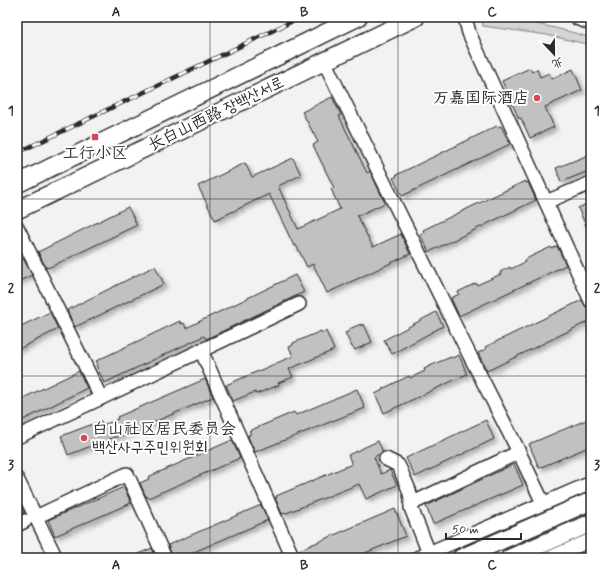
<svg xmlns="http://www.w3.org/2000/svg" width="608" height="575" font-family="Mynerve,'LXGW WenKai TC','Poor Story',sans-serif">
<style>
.green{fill:#d5d5d5;stroke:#808080}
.building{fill:#c1c1c1;stroke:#2b2b2b;filter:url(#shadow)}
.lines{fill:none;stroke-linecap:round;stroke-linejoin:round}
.minor-casing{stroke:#2b2b2b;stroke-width:16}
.major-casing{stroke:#2b2b2b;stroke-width:20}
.minor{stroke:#fff;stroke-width:13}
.major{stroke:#fff;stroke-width:17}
.rail-casing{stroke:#2b2b2b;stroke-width:4.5}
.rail{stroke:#fff;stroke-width:3;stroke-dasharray:9;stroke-linecap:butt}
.grid{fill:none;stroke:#2b2b2b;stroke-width:1;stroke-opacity:0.55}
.poi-dot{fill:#d1495b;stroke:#fff;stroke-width:1.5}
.labels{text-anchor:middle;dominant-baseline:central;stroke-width:4;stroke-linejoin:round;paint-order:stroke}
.poi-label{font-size:16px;fill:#2b2b2b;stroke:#fff;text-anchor:end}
.street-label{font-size:16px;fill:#2b2b2b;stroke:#fff}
.neatline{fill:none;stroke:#2b2b2b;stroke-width:1.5}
.grid-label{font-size:13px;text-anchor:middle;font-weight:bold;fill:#2b2b2b}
</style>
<defs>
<filter id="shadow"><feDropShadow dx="3.5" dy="3.5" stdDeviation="2" flood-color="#0004"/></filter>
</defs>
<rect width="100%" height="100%" fill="#f2f2f2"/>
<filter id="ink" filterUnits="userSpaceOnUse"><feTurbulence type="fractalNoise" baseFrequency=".025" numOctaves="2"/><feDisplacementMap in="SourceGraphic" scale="8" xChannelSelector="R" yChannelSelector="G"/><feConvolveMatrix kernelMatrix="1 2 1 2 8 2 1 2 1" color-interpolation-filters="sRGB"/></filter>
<g filter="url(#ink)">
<path class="green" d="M482,17c15,0 30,2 44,5 22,4 44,9 65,16v7l-44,-10 -64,-9z"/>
<g class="building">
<path d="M530,68l2,4 5,-3 3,8 9,-4 3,6 21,-10 9,21 -37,17 9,20 -24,11 -9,-20 -2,1 -17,-38z"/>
<path d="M332,97l9,18 -2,1 28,57 3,-2 15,32 -28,13 16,31 28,-13 9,20 -83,39 -14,-29 -6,3 -11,-22 -2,1 -25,-52 -54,26 -17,-34 47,-23 7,14 41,-19 8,17 -23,11 20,43 42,-20 -9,-20 3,-1 -21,-43 5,-3 -16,-30z"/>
<path d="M497,126l1,1 3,-1 9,18 -108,52 -9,-18 4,-2 -1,-1z"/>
<path d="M591,154v16l-30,12 -5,-14z"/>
<path d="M525,181l1,2 2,-1 8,18 -107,52 -9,-18 4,-2 -1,-2z"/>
<path d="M591,202v35l-13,-29z"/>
<path d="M128,207l9,18 -89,43v-1l-2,1 -8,-16z"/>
<path d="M557,246l9,19 -107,51 -8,-18 8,-4 -1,-2 18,-9 1,2 24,-11 -1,-2 10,-5 1,2 14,-7 -1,-2 10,-5 17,-8 1,2z"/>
<path d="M23,258l9,17 -15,7v-21z"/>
<path d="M155,266l9,18 -89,43 -8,-17z"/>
<path d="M295,275l9,17 -98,47 -2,-3 -100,47 -8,-18 2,-1 -2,-3 84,-40 1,3 3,-1 2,5z"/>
<path d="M582,300l4,7 5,2v11l-104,51 -9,-18 8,-4 -1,-2z"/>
<path d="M50,312l8,17 -41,21v-22z"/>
<path d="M436,312l7,14 -51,28 -8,-14z"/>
<path d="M361,324v2l3,-2 8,18 -17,8 -2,-3h-1l-7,-14 5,-2 -1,-2z"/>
<path d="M321,331l1,2 4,-2 8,19 -45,19 4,8 -15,6 1,2 -23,9 -1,-2 -22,9 -7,-16 67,-29 -4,-9 4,-2v-2z"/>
<path d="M459,355l8,19 -83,39 -9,-19 8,-4 -1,-1 27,-13 1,2 15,-7 -1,-2 10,-5 17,-7 1,1z"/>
<path d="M79,371l8,17 -70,35v-22z"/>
<path d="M205,379l8,18 -92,39 -1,-1 -52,20 -7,-19 40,-15 2,4 15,-6 -1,-2z"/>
<path d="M357,389l8,19 -110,44 -7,-15 1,-1 -1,-1 3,-1 -2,-3 45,-19 2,3z"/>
<path d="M591,418v28l-52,22 -10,-24z"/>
<path d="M486,420l8,19 -79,38 -9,-19z"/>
<path d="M232,440l8,18 -92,40 -1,-2 -1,1 -6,-14 9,-4 -1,-2z"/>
<path d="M378,441l5,11 -9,5 7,17 9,-4 7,15 -31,14 -7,-15 -75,30 -1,-1 -1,1 -7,-16h2l-1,-2 76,-32 -4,-9z"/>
<path d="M514,464l9,21 -90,39 -7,-18z"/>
<path d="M124,487l7,16 -76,33 -7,-16z"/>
<path d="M17,498l7,15 -7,3z"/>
<path d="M261,505l7,15 -88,38h-7l-5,-13z"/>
<path d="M395,509l11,27 -53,22h-51l-3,-8z"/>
<path d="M152,548l4,10h-27z"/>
</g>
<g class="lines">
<defs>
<g id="minor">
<path d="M465,17l4,16 122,268"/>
<path d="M324,61l143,289 49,96 27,57"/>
<path d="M546,202l45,-19"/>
<path d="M17,227l84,171"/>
<path d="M201,350l92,208"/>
<path d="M17,437l84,-39 198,-94"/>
<path d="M386,459l12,6 3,6 8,19 2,8v10l20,50"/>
<path d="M17,479l39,79"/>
<path d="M411,504l108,-52"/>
<path d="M36,517l91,-43 38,84"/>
<path d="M17,525l8,-4"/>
<path d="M417,558l174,-75"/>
<path d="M549,558l42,-18"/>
</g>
<g id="major">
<path d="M579,17l12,4"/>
<path d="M17,184l341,-167"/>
<path d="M17,210l399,-193"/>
<path d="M461,558l130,-57"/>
<path d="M510,558l81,-35"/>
</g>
</defs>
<use href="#minor" class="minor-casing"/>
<use href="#major" class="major-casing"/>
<use href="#minor" class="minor"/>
<use href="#major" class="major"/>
<defs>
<path id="rail" d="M17,153l284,-136"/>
</defs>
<use href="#rail" class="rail-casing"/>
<use href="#rail" class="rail"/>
</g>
</g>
<path class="grid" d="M210,17v541M398,17v541M17,199h574M17,376h574"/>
<g class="poi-dot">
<circle cx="537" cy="98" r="4"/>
<rect x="91" y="133" width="8" height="8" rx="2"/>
<circle cx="84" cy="438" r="4"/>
</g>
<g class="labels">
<g class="poi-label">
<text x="529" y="98">万嘉国际酒店</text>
<text x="95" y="153" text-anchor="middle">工行小区</text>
<text x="92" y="429" text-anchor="start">白山社区居民委员会<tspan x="92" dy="18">백산사구주민위원회</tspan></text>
</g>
<g class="street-label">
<text transform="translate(216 114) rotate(-26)">长白山西路 장백산서로</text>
</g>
</g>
<rect width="608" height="575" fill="none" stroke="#fff" stroke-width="44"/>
<g transform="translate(554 54) rotate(158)" stroke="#ffffff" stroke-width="3" paint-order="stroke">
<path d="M0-3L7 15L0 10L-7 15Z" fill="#2b2b2b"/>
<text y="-6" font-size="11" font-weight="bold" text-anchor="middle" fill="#2b2b2b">北</text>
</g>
<path d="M446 533v6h75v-6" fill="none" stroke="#2b2b2b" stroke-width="2"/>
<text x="452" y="533" font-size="12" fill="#2b2b2b" stroke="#ffffff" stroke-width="3" paint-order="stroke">50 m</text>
<rect x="22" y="22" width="564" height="531" class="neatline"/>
<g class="grid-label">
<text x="116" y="16">A</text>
<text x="304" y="16">B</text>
<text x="492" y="16">C</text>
<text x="11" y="115">1</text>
<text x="597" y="115">1</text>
<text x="11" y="292">2</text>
<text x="597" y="292">2</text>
<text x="11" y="469">3</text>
<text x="597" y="469">3</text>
<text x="116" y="569">A</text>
<text x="304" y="569">B</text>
<text x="492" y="569">C</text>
</g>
</svg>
